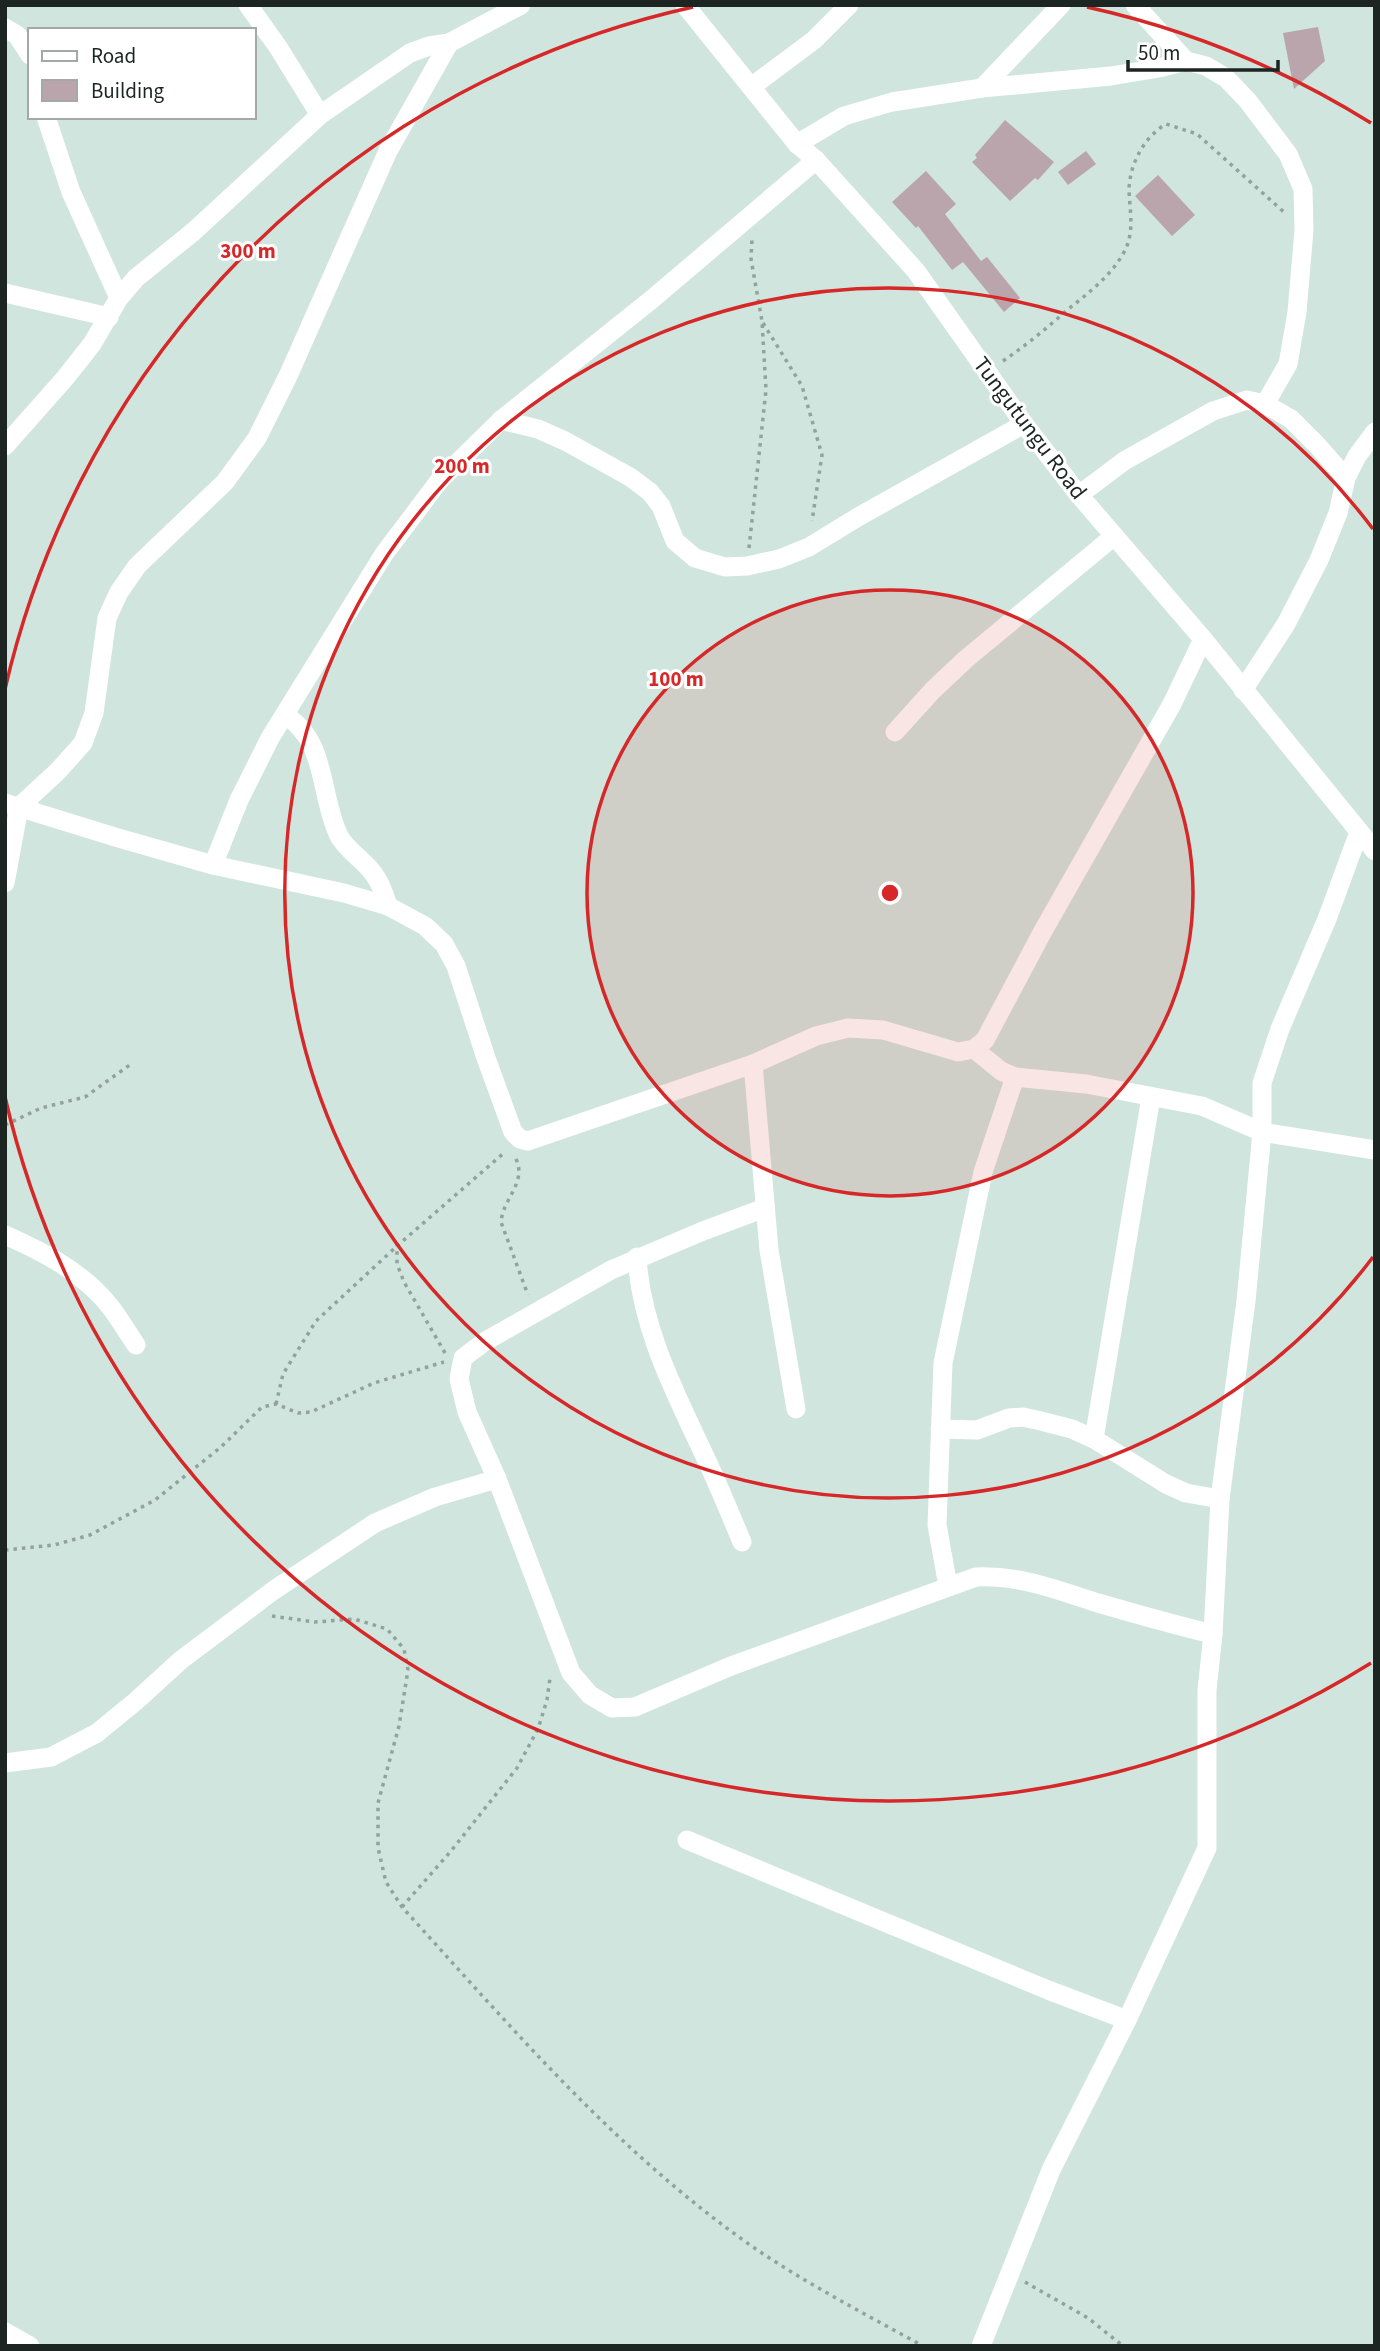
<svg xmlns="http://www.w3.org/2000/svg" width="1380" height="2351" font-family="'Source Sans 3',sans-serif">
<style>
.building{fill:#baa5ad}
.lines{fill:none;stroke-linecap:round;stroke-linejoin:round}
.path{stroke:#92a39d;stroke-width:3.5;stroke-dasharray:3.5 5;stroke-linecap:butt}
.minor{stroke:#fff;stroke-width:19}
.ring{fill:none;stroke:#d62828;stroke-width:3.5}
.labels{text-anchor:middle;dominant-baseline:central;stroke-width:6;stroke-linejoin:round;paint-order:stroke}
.street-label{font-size:23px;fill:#1c2522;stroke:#fff}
.centre{fill:#d62828;stroke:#fff;stroke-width:3.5}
.ring-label{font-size:21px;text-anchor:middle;font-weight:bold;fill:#d62828;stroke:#fff;stroke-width:6;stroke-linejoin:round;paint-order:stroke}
</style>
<rect width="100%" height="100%" fill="#cfe5dd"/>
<g class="building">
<path d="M1318,27l7,34 -31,28 -11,-56z"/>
<path d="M1005,120l49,42 -16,18 -3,-2 -25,23 -38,-39 5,-4 -2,-3z"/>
<path d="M1086,151l10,13 -28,21 -10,-13z"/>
<path d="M926,171l30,33 -11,10 36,47 6,-4 33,41 -16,14 -41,-50 -11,8 -34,-44 -2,2 -24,-26z"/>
<path d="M1158,175l37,40 -23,21 -37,-40z"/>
</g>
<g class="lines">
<g class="path">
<path d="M763,323l39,63 20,69 -10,66"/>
<path d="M1003,361c22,-15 43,-32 63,-50 21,-17 43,-33 57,-57 12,-20 7,-41 6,-63 0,-26 15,-54 37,-67l31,10 88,79"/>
<path d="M749,548l17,-158 -4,-69 -11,-62 1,-20"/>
<path d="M5,1125l36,-17 44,-11 46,-33"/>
<path d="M516,1159c11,24 -13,39 -15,63l27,73"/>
<path d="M445,1353l-41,-71 -7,-18v-18l108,-94"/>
<path d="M276,1404l7,-30 33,-53 81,-75"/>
<path d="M5,1550l49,-5 36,-10 65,-35 66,-53 41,-40 14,-3 22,9 13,-1 63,-29 70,-21"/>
<path d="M272,1616l43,6 39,-3 33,10 17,20 4,21 -9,56 -21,77v45l8,34 16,25c110,121 216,246 351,340 54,37 112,67 170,99"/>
<path d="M402,1907l49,-56 66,-83 21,-39 9,-29 3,-22"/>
<path d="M1025,2282l63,36 35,28"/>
</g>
<g class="minor">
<path d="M248,5l30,42 42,68"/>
<path d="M685,5l112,139 19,16 100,111 108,153 55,71 124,144 172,212"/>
<path d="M1135,5l51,56"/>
<path d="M5,28l12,7 13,20"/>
<path d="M751,87l63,-47 35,-35"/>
<path d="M982,88l79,-83"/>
<path d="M46,117l25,75 48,106"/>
<path d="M797,144l47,-28 48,-14 90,-14 129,-12 48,-8 27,-7 20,5 20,12 22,23 40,53 15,35 1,41 -7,82 -9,52 -23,40"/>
<path d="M5,293l104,24"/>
<path d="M501,420l37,9 27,12 65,36 20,15 11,14 14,35 20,17 30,9 22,-1 32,-7 30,-12 49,-30 166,-93"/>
<path d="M5,446l61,-69 26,-33 27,-46 17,-20 57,-46 127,-117 90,-62 19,-7 20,-3 72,-38"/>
<path d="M1079,495l45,-34 89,-50 34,-11 18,4 26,15 26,26 29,33"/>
<path d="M1243,690l43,-66 33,-64 19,-47 8,-35 11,-22 18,-24"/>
<path d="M285,715c43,27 34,80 54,121 6,11 17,19 26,28 13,12 18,26 23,42"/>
<path d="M895,732l38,-42 33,-31 147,-122"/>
<path d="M5,803l110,34 98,28 131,28 44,13 37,20 19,18 12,22 30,92 27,74 7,7 8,2 225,-77 63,-28 32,-8 35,2 75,22 16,-3 11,-9 58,-109 129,-227 31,-65"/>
<path d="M213,865l26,-65 31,-62 114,-184 55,-73 62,-61 150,-120 165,-140"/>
<path d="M5,883l14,-76 39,-36 25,-28 11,-30 13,-95 12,-26 18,-26 88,-84 32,-44 31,-62 100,-225 61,-108"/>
<path d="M974,1049l27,22 14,6 71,7 116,22 60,26 113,18"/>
<path d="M753,1064l16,186 27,159"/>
<path d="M765,1208l-62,23 -92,39 -127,72 -21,16 -4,21 8,33 30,67 74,194 19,22 22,13 23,-1 96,-41 245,-89c44,-2 81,13 122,26 38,11 76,22 115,31"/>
<path d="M5,1235c39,17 81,39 107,74 8,11 16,24 24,36"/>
<path d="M637,1257c4,73 41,141 71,206 12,26 23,53 34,79"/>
<path d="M940,1429l37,1 32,-12 14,-1 18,4 31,8 22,10 72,45 20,9 34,6"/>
<path d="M1094,1439l57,-342"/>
<path d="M948,1586l-11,-61 6,-162 40,-191 32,-95"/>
<path d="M5,1763l46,-6 46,-24 39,-32 45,-41 93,-70 101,-67 60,-26 62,-18"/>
<path d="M687,1840l361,150 79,30"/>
<path d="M5,2332l25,14"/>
<path d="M981,2346l70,-176 76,-150 80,-172v-158l6,-56 7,-135 26,-198 16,-169v-49l18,-54 47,-110 32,-87"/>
</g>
</g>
<circle cx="890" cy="893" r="303" fill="#d62828" fill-opacity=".12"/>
<g class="ring">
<circle cx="890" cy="893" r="303"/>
<path d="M1373 1257A605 605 0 1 1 1373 529"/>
<path d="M1371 1663A908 908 0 0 1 5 1097M5 689A908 908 0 0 1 693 7M1087 7A908 908 0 0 1 1371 123"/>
</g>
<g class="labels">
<g class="street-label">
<text transform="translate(1030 428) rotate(53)">Tungutungu Road</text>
</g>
</g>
<circle cx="890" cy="893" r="10" class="centre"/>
<g class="ring-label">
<text x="248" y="258">300 m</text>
<text x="462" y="473">200 m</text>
<text x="676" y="686">100 m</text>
</g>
<rect width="1380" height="2351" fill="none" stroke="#1c2522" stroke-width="14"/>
<rect x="28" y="28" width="228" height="91" fill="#ffffff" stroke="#a4a8a7" stroke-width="2"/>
<rect x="42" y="51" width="35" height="10" fill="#ffffff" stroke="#a4a8a7" stroke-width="2"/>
<text x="91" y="63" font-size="21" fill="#1c2522">Road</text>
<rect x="42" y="80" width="35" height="21" fill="#baa5ad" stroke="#a4a8a7" stroke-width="2"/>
<text x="91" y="98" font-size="21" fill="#1c2522">Building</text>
<path d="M1128 60v10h150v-10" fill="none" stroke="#1c2522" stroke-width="3.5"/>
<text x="1138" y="60" font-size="21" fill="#1c2522" stroke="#ffffff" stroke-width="5" paint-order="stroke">50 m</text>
</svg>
